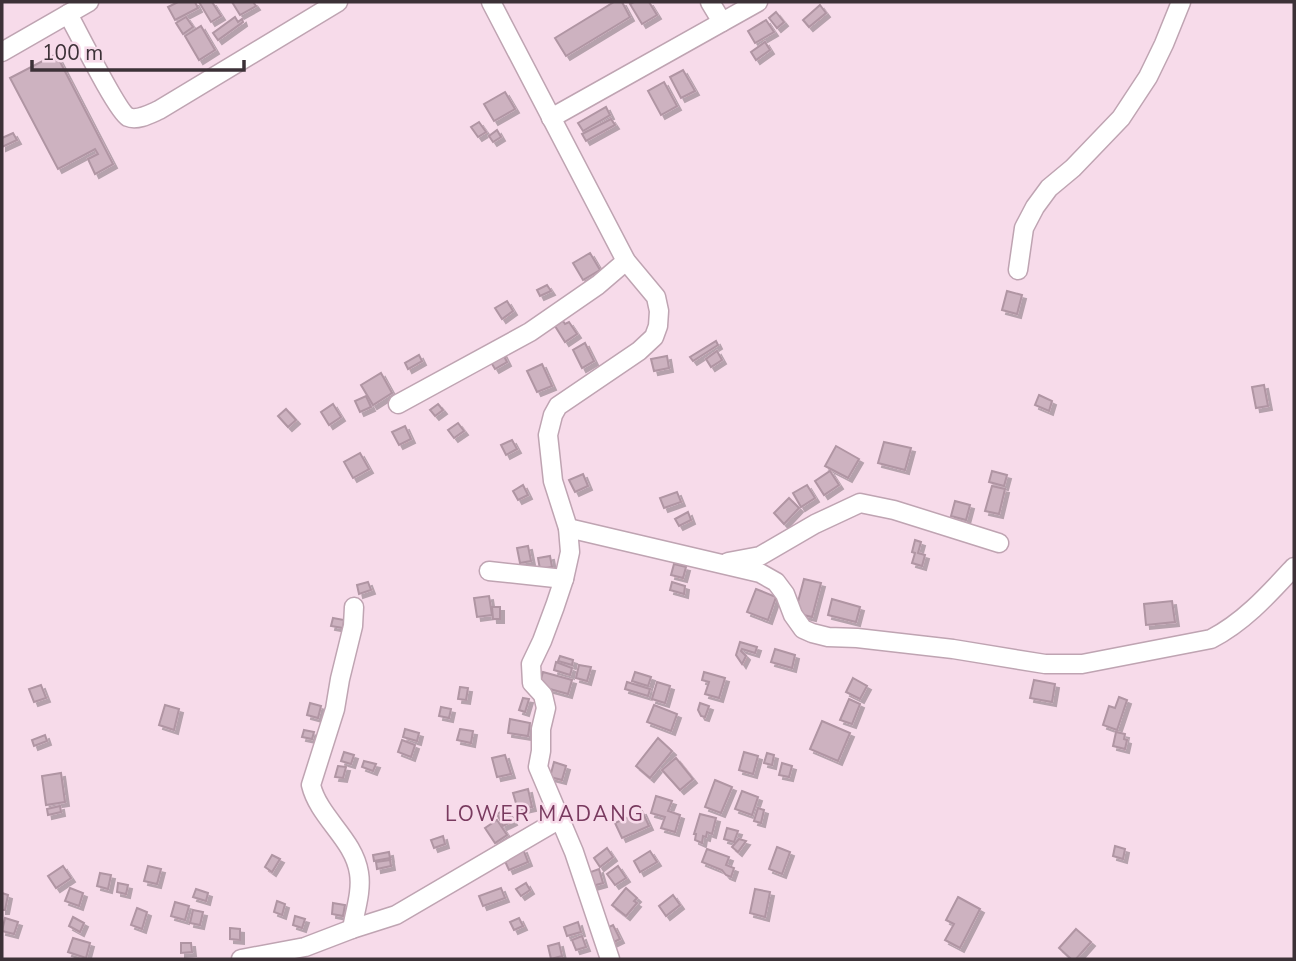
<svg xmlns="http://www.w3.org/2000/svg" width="1296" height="961" font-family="'Nunito Sans',sans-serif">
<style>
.building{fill:#cdb2c0;stroke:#b095a3;stroke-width:2;filter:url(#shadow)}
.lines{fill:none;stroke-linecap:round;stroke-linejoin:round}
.minor-casing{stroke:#bfa4b2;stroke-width:21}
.minor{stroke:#fff;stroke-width:18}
.labels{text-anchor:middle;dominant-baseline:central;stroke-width:5;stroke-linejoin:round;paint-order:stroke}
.neighbourhood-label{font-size:21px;letter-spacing:2px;fill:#793a5f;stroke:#f7dbea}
</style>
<defs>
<filter id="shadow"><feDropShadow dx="4" dy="4" stdDeviation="0" flood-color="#0004"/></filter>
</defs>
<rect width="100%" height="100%" fill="#f7dbea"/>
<g class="building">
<path d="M178,2h17l3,6 -23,12 -7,-13z"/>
<path d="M199,2h13l9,14 -10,6z"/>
<path d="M232,2h21l3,4 -16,9z"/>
<path d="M614,2h8l8,15 -64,39 -11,-18z"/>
<path d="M634,2h15l8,13 -15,9 -12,-20z"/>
<path d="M820,5l6,8 -17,14 -6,-7z"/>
<path d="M776,12l8,10 -7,6 -8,-10z"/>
<path d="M186,17l7,10 -10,7 -7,-11z"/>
<path d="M235,17l3,5 4,-3 1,3 -25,18 -5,-7z"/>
<path d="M766,20l8,12 -19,11 -7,-12z"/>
<path d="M201,26l14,24 -16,10 -14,-24z"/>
<path d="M765,42l5,8 -14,10 -5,-8z"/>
<path d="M56,54l57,110 -18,10 -7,-15 10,-5 -3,-5 -37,20 -48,-91z"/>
<path d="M683,70l12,21 -14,7 -11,-21z"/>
<path d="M664,82l13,24 -16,9 -13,-24z"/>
<path d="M505,92l10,17 -21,12 -10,-17z"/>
<path d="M606,107l4,8 -27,16 -5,-8z"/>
<path d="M611,119l4,6 -29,16 -4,-7z"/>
<path d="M479,122l7,10 -8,5 -7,-10z"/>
<path d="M497,130l4,7 -8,5 -4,-6z"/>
<path d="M13,133l4,7 -15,7v-9z"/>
<path d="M590,253l10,17 -17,10 -10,-17z"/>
<path d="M547,285l4,6 -11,5 -3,-6z"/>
<path d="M1007,291l15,4 -5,19 -15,-4z"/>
<path d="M507,301l6,10 -11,8 -7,-11z"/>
<path d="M563,321l2,3 4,-2 8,12 -12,8 -10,-16z"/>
<path d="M716,341l2,4 -25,16 -3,-4z"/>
<path d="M585,343l9,18 -12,7 -9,-18z"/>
<path d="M717,351l5,9 -11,7 -5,-8z"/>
<path d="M502,352l5,10 -12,7 -6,-10z"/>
<path d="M419,355l3,6 -14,8 -3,-6z"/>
<path d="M667,356l2,12 -15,3 -3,-12z"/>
<path d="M542,364l10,22 -15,6 -10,-21z"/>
<path d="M381,373l11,20 -19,12 -12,-20z"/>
<path d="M1264,385l4,21 -12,2 -4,-21z"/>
<path d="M1039,395l13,6 -3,10 -14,-6z"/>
<path d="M366,396l5,11 -11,5 -5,-11z"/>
<path d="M333,404l8,13 -12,8 -8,-13z"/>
<path d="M438,404l5,6 -8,6 -5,-6z"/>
<path d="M286,409l10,11 -8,7 -10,-11z"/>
<path d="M458,423l6,8 -10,7 -6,-8z"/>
<path d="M405,426l6,13 -12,6 -7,-13z"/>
<path d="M512,440l5,9 -11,6 -5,-10z"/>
<path d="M884,442l27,6 -6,22 -27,-7z"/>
<path d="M836,446l23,13 -11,19 -23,-12z"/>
<path d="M360,453l9,16 -16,9 -9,-16z"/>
<path d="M830,471l9,14 -15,10 -9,-14z"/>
<path d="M992,471l15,4 -3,11 -15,-4z"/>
<path d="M583,474l5,12 -13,6 -6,-12z"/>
<path d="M523,485l5,10 -10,5 -5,-9z"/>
<path d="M807,485l8,13 -14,9 -8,-14z"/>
<path d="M992,486l13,3 -6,25 -14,-3z"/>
<path d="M677,492l4,10 -17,6 -4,-10z"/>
<path d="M789,498l10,10 -15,16 -10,-11z"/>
<path d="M955,501l15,4 -4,15 -15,-4z"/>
<path d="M688,512l3,8 -12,6 -4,-7z"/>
<path d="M915,540l6,2 -3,11 7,2 -3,11 -10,-3 3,-10 -3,-1z"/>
<path d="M528,546l3,15 -11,2 -3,-15z"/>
<path d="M550,556l2,11 -12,2 -2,-11z"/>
<path d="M674,564l12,3 -3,11 -12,-3z"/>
<path d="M804,579l17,4 -9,34 -17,-4z"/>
<path d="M368,582l3,8 -12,4 -2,-9z"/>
<path d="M672,582l13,4 -1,8 -14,-4z"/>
<path d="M756,589l20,8 -8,23 -21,-8z"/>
<path d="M489,596l3,19 -15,2 -3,-19z"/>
<path d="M832,599l28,8 -4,15 -28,-7z"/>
<path d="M1172,601l3,21 -29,3 -2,-21z"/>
<path d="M492,607h8v12h-7z"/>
<path d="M333,618l11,2 -1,8 -12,-2z"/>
<path d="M740,642l17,5 -2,6 -13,-4 -1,2 5,5 -4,8 -6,-9z"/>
<path d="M775,649l20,6 -3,13 -21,-6z"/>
<path d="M560,656l13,4 -1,5 -14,-4z"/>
<path d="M556,662l16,6 -2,7 -16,-5z"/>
<path d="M579,665l12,2 -4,14 -11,-3z"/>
<path d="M543,672l29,8 -4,14 -29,-8z"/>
<path d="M635,672l16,5 -3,9 -16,-5z"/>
<path d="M704,672l21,6 -6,20 -14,-4 4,-12 -7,-2z"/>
<path d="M853,678l14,8 -7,13 -14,-7z"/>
<path d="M1034,680l21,4 -3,18 -22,-4z"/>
<path d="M627,682l23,7 -2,7 -23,-7z"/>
<path d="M657,682l13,4 -5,17 -13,-4z"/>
<path d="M41,685l5,13 -12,4 -5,-13z"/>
<path d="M460,687l8,1 -2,12 -8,-1z"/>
<path d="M1119,697l8,3 -10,30 -14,-5 6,-19 6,2z"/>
<path d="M523,698l6,1 -4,13 -6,-2z"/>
<path d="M849,699l11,5 -8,20 -12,-4z"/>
<path d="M310,703l11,3 -3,12 -11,-3z"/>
<path d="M700,703l9,3 -4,11 -4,-1 -3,-6z"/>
<path d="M165,705l14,4 -5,21 -15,-5z"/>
<path d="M654,705l23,9 -6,17 -24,-9z"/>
<path d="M441,707l10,2 -2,9 -10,-2z"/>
<path d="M510,719l20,4 -2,13 -20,-3z"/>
<path d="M822,721l28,12 -12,28 -28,-12z"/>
<path d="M405,729l14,4 -2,8 -14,-4z"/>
<path d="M460,729l13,2 -2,12 -14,-3z"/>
<path d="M304,730l10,2 -2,7 -10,-2z"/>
<path d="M1116,732l9,2 -1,5 3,1 -2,9 -12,-3z"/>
<path d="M45,735l2,6 -13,5 -2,-6z"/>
<path d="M658,738l14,13 -22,27 -14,-12z"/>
<path d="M402,740l13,5 -4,12 -13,-5z"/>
<path d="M344,752l10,3 -3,9 -10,-3z"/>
<path d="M744,752l14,4 -5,18 -14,-4z"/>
<path d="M767,753l7,2 -2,10 -8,-2z"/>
<path d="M505,755l6,19 -14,3 -5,-19z"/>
<path d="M676,758l17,21 -13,11 -18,-20z"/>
<path d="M364,761l12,3 -3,7 -11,-4z"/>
<path d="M554,762l12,4 -4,14 -12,-3z"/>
<path d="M782,763l10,3 -3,11 -10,-2z"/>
<path d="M338,766l8,1 -3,11 -8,-1z"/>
<path d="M61,773l4,29 -19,3 -4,-29z"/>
<path d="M715,780l17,7 -11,26 -16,-6z"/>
<path d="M528,789l4,18 -14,3 -5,-17z"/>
<path d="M742,791l16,6 -6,18 -17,-6z"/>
<path d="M656,796l16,5 -4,10 12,4 -5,17 -14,-4 4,-11 -14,-4z"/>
<path d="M60,806l1,6 -13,3 -1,-6z"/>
<path d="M758,808l6,2 -3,13 -7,-2z"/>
<path d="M506,809l7,12 -10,5 -6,-12z"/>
<path d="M642,811l7,15 -27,12 -7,-15z"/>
<path d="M700,814l16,4 -4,16 -5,-2 -1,5 -3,-1 -1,7 -7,-3 1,-6h-2z"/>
<path d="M497,820l10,15 -12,8 -10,-15z"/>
<path d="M727,828l11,3 -4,11 -10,-3z"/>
<path d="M443,836l2,8 -11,4 -3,-8z"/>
<path d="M739,839l7,2 -8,11 -6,-5z"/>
<path d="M1115,846l10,3 -2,10 -10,-3z"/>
<path d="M777,847l13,5 -8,22 -13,-5z"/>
<path d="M607,848l6,9 -13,10 -6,-9z"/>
<path d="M523,849l5,13 -19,8 -6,-13z"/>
<path d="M707,849l22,8 -3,8 8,3 -3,9 -5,-2 -4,-5 -20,-8z"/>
<path d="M650,851l7,11 -17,10 -6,-11z"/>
<path d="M389,852l1,6 -16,3 -1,-6z"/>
<path d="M272,855l8,4 -8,13 -7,-5z"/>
<path d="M390,860l1,6 -14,3 -1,-7z"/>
<path d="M63,866l8,12 -15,10 -8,-12z"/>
<path d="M148,866l13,3 -4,15 -13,-3z"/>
<path d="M618,866l8,12 -11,7 -8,-11z"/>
<path d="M599,869l4,14 -14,4 -4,-13z"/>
<path d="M100,873l11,2 -3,14 -11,-3z"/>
<path d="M118,883l10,2 -2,9 -9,-2z"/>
<path d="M526,883l4,7 -9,6 -5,-7z"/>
<path d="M70,888l13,5 -4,13 -14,-5z"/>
<path d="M501,888l4,10 -22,8 -4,-10z"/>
<path d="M626,888l11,10 -3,3 3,2 -11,13 -14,-11z"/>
<path d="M196,889l12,4 -2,8 -13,-4z"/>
<path d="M755,889l15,3 -5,25 -15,-4z"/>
<path d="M2,893l6,2 -3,15h-3z"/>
<path d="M673,895l7,10 -14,11 -7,-10z"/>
<path d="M958,897l22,12 -20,39 -15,-8 9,-16 -8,-4z"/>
<path d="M277,901l8,3 -3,11 -8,-3z"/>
<path d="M175,902l14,4 -4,14 -14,-4z"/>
<path d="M333,903l12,2 -2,11 -11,-2z"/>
<path d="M137,908l10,4 -5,17 -11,-4z"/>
<path d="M193,910l10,2 -3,13 -10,-2z"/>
<path d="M295,916l10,3 -3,9 -9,-3z"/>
<path d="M73,917l11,6 -4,9 -11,-6z"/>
<path d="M5,918l13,4 -4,12 -12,-3z"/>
<path d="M519,918l4,8 -9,4 -4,-8z"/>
<path d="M578,922l3,10 -14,4 -3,-9z"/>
<path d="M613,925l7,14 -12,6 -7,-14z"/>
<path d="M230,928l10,1v11l-10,-1z"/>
<path d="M1076,929l15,13 -15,17h-5l-12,-11z"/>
<path d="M582,936l4,11 -10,3 -4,-10z"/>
<path d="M73,938l17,5 -4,15 -18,-6z"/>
<path d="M181,943h10l1,9 -11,1z"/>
<path d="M559,943l3,13 -11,3 -3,-13z"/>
</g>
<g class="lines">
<defs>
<g id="minor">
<path d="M491,2l135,259 30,36 3,14 -1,15 -4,11 -15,14 -81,55 -5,9 -5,20 5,46 15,47 2,24 -6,27 -9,27 -13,35 -11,23 1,19 11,12 3,13 -5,21v22l-3,16 36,85 36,107"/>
<path d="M710,2l12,20"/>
<path d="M68,14c9,16 49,97 60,103 9,4 22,-3 31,-7l179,-108"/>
<path d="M2,52l87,-50"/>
<path d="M551,118l207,-116"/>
<path d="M1018,270l6,-42 11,-21 14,-19 24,-20 48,-50 27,-41 16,-33 17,-42"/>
<path d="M398,404l132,-72 68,-47 28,-24"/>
<path d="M568,528l192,45 16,9 9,12 8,21 10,14 9,4 16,4 29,1 96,11 92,15h37l129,-25c33,-17 58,-45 83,-72"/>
<path d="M728,562l32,-6 55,-32 45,-21 34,7 105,33"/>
<path d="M489,571l75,8"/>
<path d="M352,929c3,-18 10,-38 7,-56 -5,-34 -40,-55 -48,-88l24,-76 5,-30 13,-53 1,-19"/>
<path d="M241,959l64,-12 47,-18 44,-14 164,-96"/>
</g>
</defs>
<use href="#minor" class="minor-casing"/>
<use href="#minor" class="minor"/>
</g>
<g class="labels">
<g class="neighbourhood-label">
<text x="545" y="814">LOWER MADANG</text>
</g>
</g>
<rect width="1296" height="961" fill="none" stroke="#3c3137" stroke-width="7"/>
<path d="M32 60v10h212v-10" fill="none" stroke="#3c3137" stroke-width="3.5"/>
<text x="42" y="60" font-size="21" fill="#3c3137" stroke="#f7dbea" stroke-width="5" paint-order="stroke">100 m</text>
</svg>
